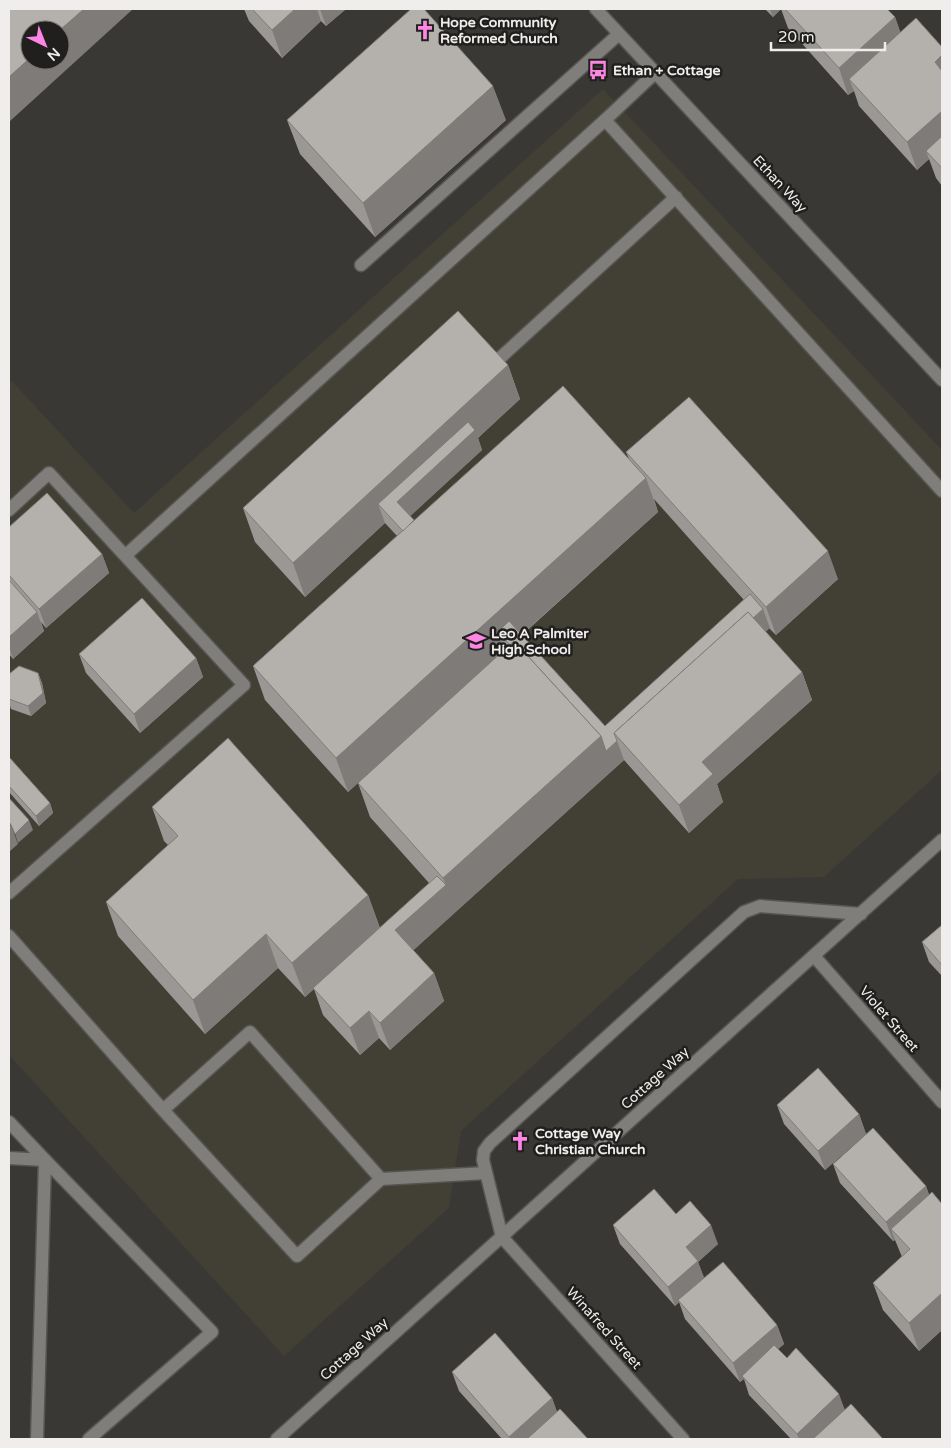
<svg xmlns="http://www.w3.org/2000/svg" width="951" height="1448" font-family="'Varela Round',sans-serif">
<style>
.built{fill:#423f35}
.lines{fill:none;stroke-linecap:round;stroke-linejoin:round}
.minor-casing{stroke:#565552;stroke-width:15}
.minor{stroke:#807e7a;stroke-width:12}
.wall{fill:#9b9794;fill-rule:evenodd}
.shaded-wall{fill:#7e7b78}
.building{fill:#b4b0ac;stroke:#7e7b78}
.labels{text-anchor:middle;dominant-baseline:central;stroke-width:5;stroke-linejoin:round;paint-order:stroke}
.poi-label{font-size:14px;font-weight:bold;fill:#efeeec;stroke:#201f1d;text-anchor:start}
.street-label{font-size:14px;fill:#efeeec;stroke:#201f1d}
</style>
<rect width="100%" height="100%" fill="#393834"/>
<path class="built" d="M603,89l339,361v320l-118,107 -86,2 -277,252 -12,77 -165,148 -275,-301v-677l125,135z"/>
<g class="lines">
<defs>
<g id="minor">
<path d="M596,9l346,371"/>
<path d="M605,120l50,-47"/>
<path d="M361,265l258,-231"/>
<path d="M500,358l176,-161"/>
<path d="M9,510l40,-37 195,212 -235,208"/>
<path d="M126,555l479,-435 337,371"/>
<path d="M9,936l154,174 134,146 84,-77 -131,-147 -87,78"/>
<path d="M814,956l128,146"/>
<path d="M9,1122l36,38 -36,-2"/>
<path d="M45,1160l167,172 -123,107"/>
<path d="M381,1179l105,-6"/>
<path d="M37,1439l8,-279"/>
<path d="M277,1439l665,-599"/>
<path d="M683,1439l-181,-202 -19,-77 1,-9 6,-8 254,-231 16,-6 101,8"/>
</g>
</defs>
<use href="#minor" class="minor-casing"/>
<use href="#minor" class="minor"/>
</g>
<g class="wall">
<path d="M244,9h102l-20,17 -5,-5 -39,37 -33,-37z"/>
<path d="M765,9h122l8,8 5,15 42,15v139l-6,-8 -7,-19 -12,11 -58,-64 -5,-15 -6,4 -60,-67 -7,-19 -8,8z"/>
<path d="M287,120h219l-131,117 -75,-83z"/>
<path d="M508,365l12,34 -42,39 4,12 -72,66 4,4 215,-61 -3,-7 212,127 -62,56 -7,-7 -4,4 37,40 10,28 -95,84 6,18 -34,31 -65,-73 -211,190 21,23 10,28 -54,49 -11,-12 -19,17 -37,-40 -9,-26 -9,8 -27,-29 -73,66 -87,-98 -12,-34 62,-57 -4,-4 -12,-34 216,88 12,33 49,-45 -59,-66 -12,-34 21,-19 -31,28 -83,-92 -12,-34 144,-130 -12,-13 -80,74 -50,-55 -12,-34zM654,499l90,101 -139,126 -83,-91 136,-123z"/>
<path d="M9,527l93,27 7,19 -63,55 -5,-6 3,9 -31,28 -4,-5z"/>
<path d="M79,654l117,4 7,19 -63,56 -54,-60z"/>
<path d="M38,673l4,10 4,20 -15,13 -20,-7 -2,-6v-4z"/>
<path d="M9,757l41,46 3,10 -14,13 -30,-34z"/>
<path d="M942,925v51l-13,-14 -7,-20z"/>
<path d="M777,1105l82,9 7,20 -41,36 -41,-46z"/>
<path d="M833,1164l93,22 3,9 13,9v126l-23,21 -36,-41 -10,-27 29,-26 -7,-17 -2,1 -53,-58z"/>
<path d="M676,1214l42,30 -20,18 6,16 73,47 7,19 -6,5 9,9 58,52 38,29h-92l-42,-44 -5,-16 -4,3 -55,-63 -6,-17 -4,4 -55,-62 -7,-19z"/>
<path d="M452,1372l100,26 5,14 31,27h-86l-43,-48z"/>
</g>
<g class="shaded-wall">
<path d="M84,9h49l-124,113v-45l21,-19v2h30v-30z"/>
<path d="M295,9h22l4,12 -39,37 -10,-28z"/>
<path d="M320,9h26l-20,17z"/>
<path d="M770,9h11l-8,8z"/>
<path d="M895,17l10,28 -56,34 5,12 -6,4 -9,-27z"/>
<path d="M942,55v28l-7,-21z"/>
<path d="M493,86l13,34 -131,117 -12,-34z"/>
<path d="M942,111v36l-16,4 3,8 -12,11 -10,-28z"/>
<path d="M508,365l12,34 -42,39 4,12 -78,72 -26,-18 7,19 -80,74 -12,-34z"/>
<path d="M646,478l12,34 -148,133 -12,-13 7,18 -157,142 -12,-34z"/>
<path d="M828,551l10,28 -62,56 -10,-28z"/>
<path d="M102,554l7,19 -63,55 -7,-19z"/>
<path d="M763,609l7,19 -138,125 -12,-14z"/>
<path d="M37,612l7,19 -31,28 -4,-12v-10z"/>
<path d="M196,658l7,19 -63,56 -6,-19z"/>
<path d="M802,672l10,28 -95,84 6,18 -34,31 -10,-28 23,-43z"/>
<path d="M38,673l4,10 4,20 -15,13 -3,-10z"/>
<path d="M601,736l16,5 7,19 -219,198 -10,-28 51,-45 -3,-7z"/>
<path d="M50,803l3,10 -14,13 -3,-10z"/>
<path d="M29,820l4,10 -15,13 -3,-9z"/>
<path d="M11,825l7,19 -9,8v-25z"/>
<path d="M368,895l12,34 -75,68 -13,-34z"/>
<path d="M266,934l12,34 -73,66 -12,-34z"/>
<path d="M434,973l10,28 -54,49 -10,-27z"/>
<path d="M369,1011l10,27 -19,17 -10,-27z"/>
<path d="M859,1114l7,20 -41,36 -7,-19z"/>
<path d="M926,1186l7,20 -42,23 4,11 -2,1 -7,-19z"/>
<path d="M711,1225l7,19 -20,18 7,18 -27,20 1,2 -4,4 -7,-19 18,-40z"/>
<path d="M942,1293v37l-23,21 -10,-28z"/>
<path d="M777,1325l7,19 -39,34 -3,-2 2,3 -4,3 -7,-19z"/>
<path d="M839,1394l7,19 -27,26h-20l-2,-5z"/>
<path d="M552,1398l7,20 -24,21h-25l-1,-2z"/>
</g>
<g class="building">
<path d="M9,9h75l-24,21h-30v28l-21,19z"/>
<path d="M252,9h43l-23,21z"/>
<path d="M411,9h13l69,77 -130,117 -76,-83z"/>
<path d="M785,9h102l8,8 -56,51z"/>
<path d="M916,18l26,29v8l-7,7 7,9v40l-35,31 -58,-63z"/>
<path d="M942,136v32l-16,-17z"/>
<path d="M458,311l50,54 -215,198 -50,-55z"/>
<path d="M563,386l83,92 -310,280 -83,-92z"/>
<path d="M689,397l139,154 -62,56 -140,-155z"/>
<path d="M468,422l7,8 -78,72 17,18 -11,11 -25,-27z"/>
<path d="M47,493l55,61 -63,55 -30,-34v-48z"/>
<path d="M9,580l28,32 -28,25z"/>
<path d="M750,594l13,15 -10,9 -5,-6 -134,121 3,8 -11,10 -5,-15 -87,-95 -4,4 -12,-13 11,-11 96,105z"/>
<path d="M142,598l54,60 -62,56 -55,-60z"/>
<path d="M748,612l54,60 -100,90 11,12 -34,31 -65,-72z"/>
<path d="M514,641l87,95 -158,142 -85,-95z"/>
<path d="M19,666l19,7 5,20 -15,13 -19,-7v-25z"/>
<path d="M228,738l140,157 -76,68 -26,-29 -73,66 -87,-98 72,-66 -26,-29z"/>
<path d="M9,757l41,46 -14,13 -27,-30z"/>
<path d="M9,798l20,22 -14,14 -4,-9 -2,-3z"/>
<path d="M437,876l9,9 -51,45 39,43 -54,50 -11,-12 -19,17 -37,-40z"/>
<path d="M942,925v40l-20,-23z"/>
<path d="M818,1068l41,46 -41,37 -41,-46z"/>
<path d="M873,1128l53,58 -40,36 -53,-58z"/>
<path d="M654,1189l22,25 14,-13 21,24 -25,22 12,14 -30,26 -55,-62z"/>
<path d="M932,1192l10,12v89l-33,30 -36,-40 37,-34 -19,-20z"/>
<path d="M723,1262l54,63 -44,38 -55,-63z"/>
<path d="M495,1333l57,65 -43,39 -57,-65z"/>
<path d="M774,1345l13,13 9,-10 43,46 -42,40 -55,-58z"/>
<path d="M851,1404l32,35h-70z"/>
<path d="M560,1409l28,30h-61z"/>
</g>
<defs>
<symbol id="church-bare" viewBox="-9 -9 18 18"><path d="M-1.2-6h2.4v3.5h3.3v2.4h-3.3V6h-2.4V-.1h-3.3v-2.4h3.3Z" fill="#fb86e4" stroke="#201f1d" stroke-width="2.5" paint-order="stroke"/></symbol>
<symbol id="bus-bare" viewBox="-9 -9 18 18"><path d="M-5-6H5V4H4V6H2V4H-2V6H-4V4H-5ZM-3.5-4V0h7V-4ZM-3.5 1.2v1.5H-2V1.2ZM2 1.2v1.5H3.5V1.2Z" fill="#fb86e4" stroke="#201f1d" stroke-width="2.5" paint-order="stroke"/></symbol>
<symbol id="school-bare" viewBox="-9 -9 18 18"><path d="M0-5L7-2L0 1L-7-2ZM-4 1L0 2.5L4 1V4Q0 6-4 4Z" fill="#fb86e4" stroke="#201f1d" stroke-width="2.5" paint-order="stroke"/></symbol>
</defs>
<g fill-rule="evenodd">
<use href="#church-bare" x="411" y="16" width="28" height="28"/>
<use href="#bus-bare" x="584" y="56" width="28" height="28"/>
<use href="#school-bare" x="462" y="627" width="28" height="28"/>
<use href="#church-bare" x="506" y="1127" width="28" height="28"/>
</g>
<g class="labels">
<g class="poi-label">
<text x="440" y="22">Hope Community<tspan x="440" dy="16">Reformed Church</tspan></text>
<text x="613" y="70">Ethan + Cottage</text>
<text x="491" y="633">Leo A Palmiter<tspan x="491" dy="16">High School</tspan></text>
<text x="535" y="1133">Cottage Way<tspan x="535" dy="16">Christian Church</tspan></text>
</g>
<g class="street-label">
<text transform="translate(780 184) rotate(47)">Ethan Way</text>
<text transform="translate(889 1019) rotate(49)">Violet Street</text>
<text transform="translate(655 1078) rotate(-42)">Cottage Way</text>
<text transform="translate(604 1328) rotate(48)">Winafred Street</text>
<text transform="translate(354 1349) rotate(-42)">Cottage Way</text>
</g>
</g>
<rect width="951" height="1448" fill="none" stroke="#efeeec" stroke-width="20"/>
<g transform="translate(45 45) rotate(137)"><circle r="24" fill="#201f1d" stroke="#737270"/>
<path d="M0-4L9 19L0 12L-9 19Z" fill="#fb86e4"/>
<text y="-8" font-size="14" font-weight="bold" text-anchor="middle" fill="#efeeec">N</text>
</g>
<path d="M771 42v8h114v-8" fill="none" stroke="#efeeec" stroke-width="2.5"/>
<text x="778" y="42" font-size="15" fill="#efeeec" stroke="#201f1d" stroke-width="4" paint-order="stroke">20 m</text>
</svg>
